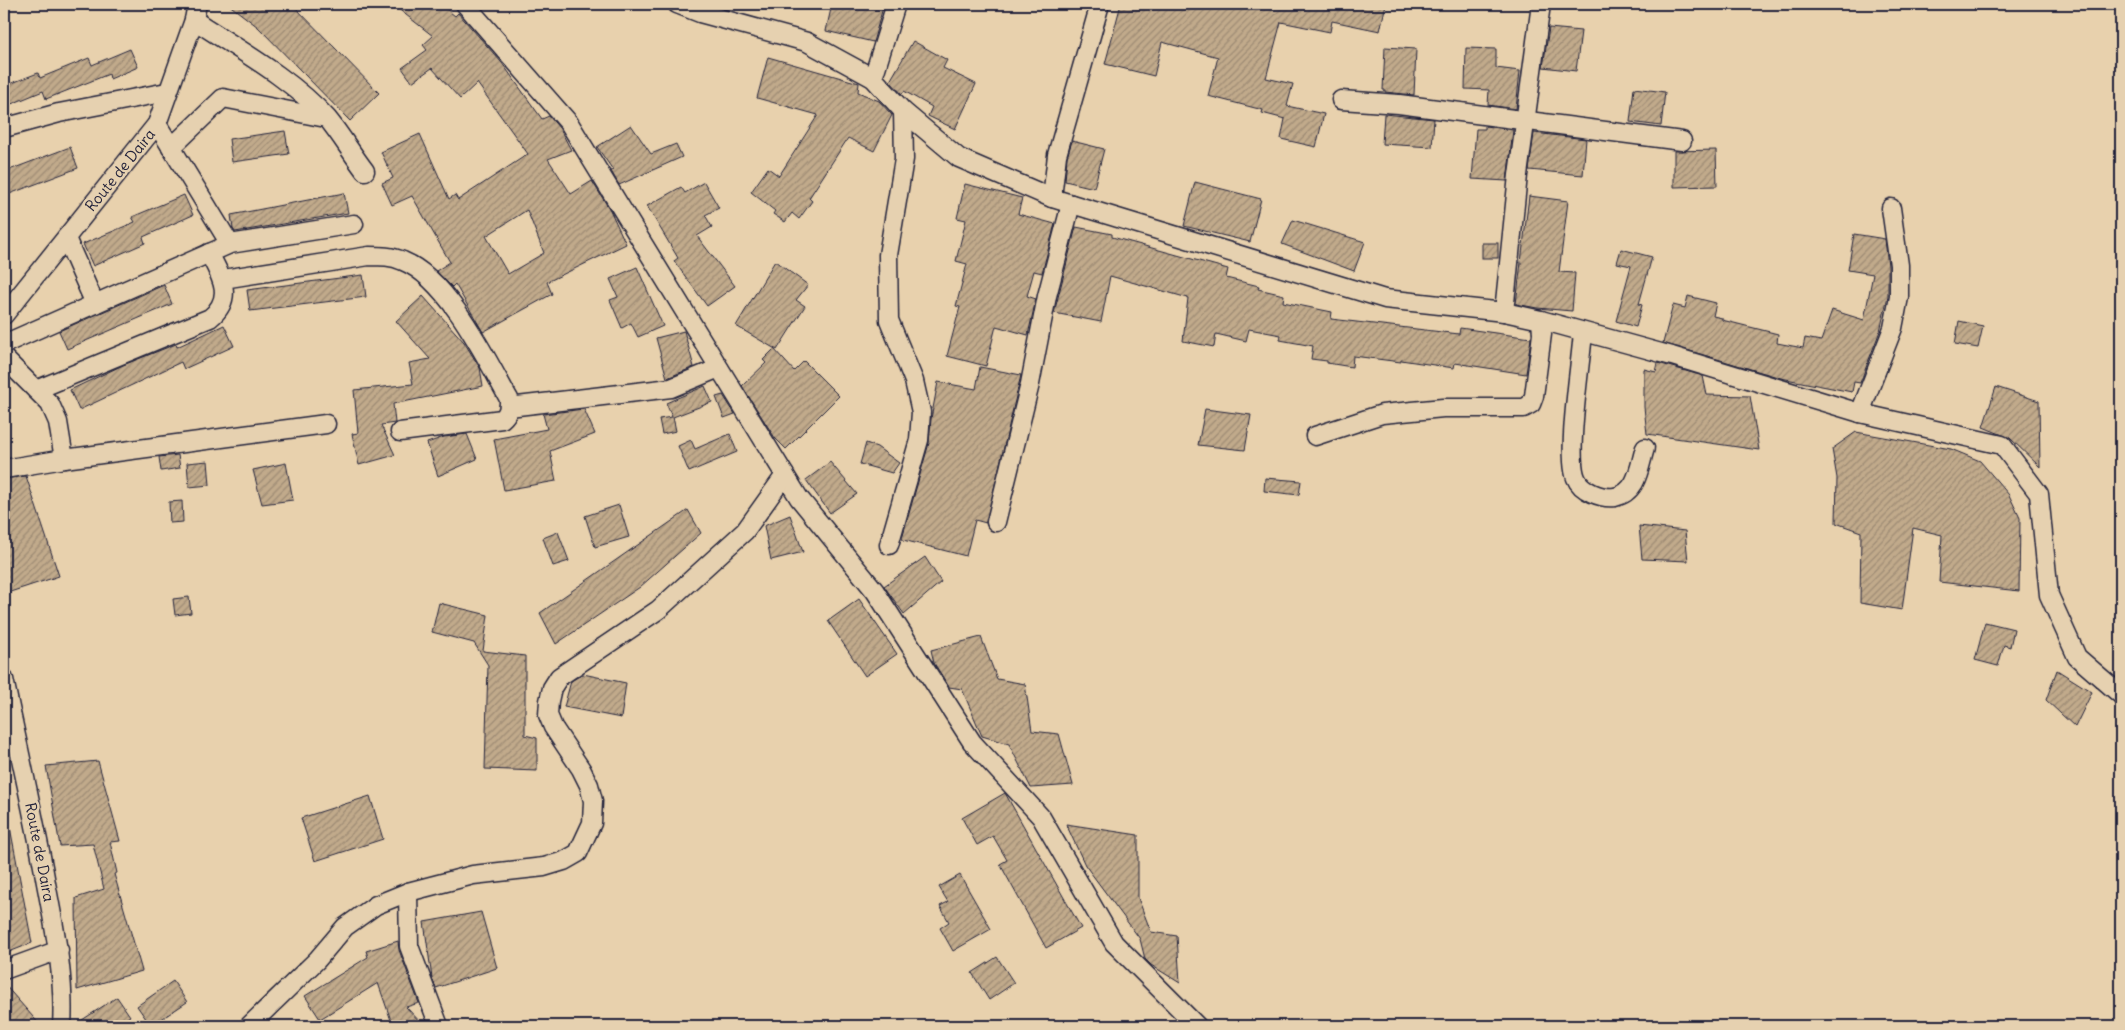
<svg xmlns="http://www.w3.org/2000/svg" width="2125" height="1030" font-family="Delius,sans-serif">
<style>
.building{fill:url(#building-hatch);stroke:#22223b;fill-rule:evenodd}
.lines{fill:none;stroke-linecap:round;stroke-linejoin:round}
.minor-casing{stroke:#22223b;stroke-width:21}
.minor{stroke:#e6d1b0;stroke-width:18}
.labels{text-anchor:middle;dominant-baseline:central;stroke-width:5;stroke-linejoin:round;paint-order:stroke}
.street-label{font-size:15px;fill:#22223b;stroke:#e6d1b0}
</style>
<defs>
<pattern id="building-hatch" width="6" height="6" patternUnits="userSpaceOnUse" patternTransform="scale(1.25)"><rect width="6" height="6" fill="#c1aa8b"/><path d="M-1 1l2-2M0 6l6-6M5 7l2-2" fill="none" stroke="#9c8a73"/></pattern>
</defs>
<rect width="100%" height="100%" fill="#e8d1ad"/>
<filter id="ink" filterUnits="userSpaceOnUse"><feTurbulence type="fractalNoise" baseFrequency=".02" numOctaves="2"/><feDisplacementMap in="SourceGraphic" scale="10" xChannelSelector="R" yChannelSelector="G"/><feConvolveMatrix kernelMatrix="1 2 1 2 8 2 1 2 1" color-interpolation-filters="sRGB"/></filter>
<g filter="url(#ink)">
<g class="building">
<path d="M228,4h64l87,89 -29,28 -92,-94z"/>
<path d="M392,4h48l15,12 3,-3 44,50 40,56 7,-3 11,13 11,21 -23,9 23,35 21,-13 18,29 16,34 -79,38 5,12 -69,38 -28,-48 -3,3 -16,-16 14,-9 -38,-66 -20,9 -10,-22 11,-5 -12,-26 39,-18 29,65 6,-4 3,5 70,-46 -51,-71 -17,16 -28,-31 -20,14 -10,-14 25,-18 -4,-5 10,-9zM527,210l17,43 -36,21 -22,-38z"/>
<path d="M832,4h52l-11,38 -47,-11z"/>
<path d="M1121,4h98l14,3 1,-3h152l-6,27 -48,-10 -2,11 -49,-10 -15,56 27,6 -6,22 37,8 -8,33 -35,-8 4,-20 -23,-6 1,-3 -55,-14 10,-39 -56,-15 -8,34 -49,-12z"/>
<path d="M1549,28l32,3 -5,40 -33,-4z"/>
<path d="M913,41l34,19 -4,8 33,16 -21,45 -27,-13 4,-9 -28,-16 -2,3 -12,-13z"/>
<path d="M1385,47l31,2 -2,46 -29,-3v-2h-2z"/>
<path d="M1466,48l30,1v19l24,3 -4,38 -28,-4 1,-15 -24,-1z"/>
<path d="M130,49l8,18 -28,12 -1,-5 -63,25 -3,-8 -39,16v-21l34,-13 2,5 49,-20 3,7z"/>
<path d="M768,57l91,26 -1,9 21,9 13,14 -18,36 -26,-13 -39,60 3,3 -13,18 -7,-6 -7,9 -12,-8 2,-3 -24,-19 17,-24 11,8 39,-61 -61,-17z"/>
<path d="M1634,88l31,4 -4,34 -31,-4z"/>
<path d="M1384,114l50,5 -2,28 -50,-3z"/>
<path d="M631,125l20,29 25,-10 6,13 -63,28 -8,-14 2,-1 -16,-23z"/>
<path d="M1485,126l28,4 -6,51 -35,-2 4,-50h9z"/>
<path d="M285,131l4,23 -57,8 -3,-23z"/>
<path d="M1534,133l52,6 -3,36 -54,-5z"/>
<path d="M1072,141l32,8 -10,39 -29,-7 2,-24z"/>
<path d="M70,147l8,21 -74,28v-24z"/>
<path d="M1716,150l1,36 -43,1v-36z"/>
<path d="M704,182l15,26 -14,7 7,12 -15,9 38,50 -28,20 -33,-45 4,-3 -31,-52 34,-19 4,6z"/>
<path d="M1195,182l66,17 -11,43 -66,-16z"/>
<path d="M965,184l57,14 -4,16 37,10 -13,49 -8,-2 -7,25 9,3 -8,36 -32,-9 -10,40 -39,-10 13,-49 -4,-1 11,-42 -11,-3 10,-41 -9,-2z"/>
<path d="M344,193l4,20 -113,19 -2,-3 -2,-14z"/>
<path d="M184,195l9,20 -50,22 2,6 -52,23 -10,-22 52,-22 -3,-5z"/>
<path d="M1529,196l39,5 -9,71 16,1 -3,38 -35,-3 -21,-4z"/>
<path d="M1293,220l72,22 -11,29 -72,-27z"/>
<path d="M1076,227l36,7v3l116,32 -2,9 33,8 -1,3 26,6 -1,7 49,10 -1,7 128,15 1,-6 71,10 -5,36 -71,-11 -1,5 -53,-8v2l-48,-6 -1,11 -25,-4v-2l-16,-2 2,-13 -33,-6 1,-5 -32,-6 -3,12 -30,-7 -2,13 -31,-6 5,-43 -78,-22 -9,46 -47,-9z"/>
<path d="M1854,234l31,5 3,27v30l-8,35 -20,52 -6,-1 -2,10 -71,-14 -118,-35 10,-38 12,3 3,-12 28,7 -3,13 9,2v2l56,14 -1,9 26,5 2,-10 16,3 11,-31 32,10 9,-46 -25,-4z"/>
<rect x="1482" y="243" width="16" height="15"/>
<path d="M1621,249l31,8 -13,47 3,1 -6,22 -20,-6 15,-55 -14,-3z"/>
<path d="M775,261l33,24 -12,15 9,6 -28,44 -41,-24z"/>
<path d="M637,267l26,59 -25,11 -7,-14 -9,5 -12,-28 8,-3 -8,-18z"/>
<path d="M363,275l3,22 -116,14 -3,-21z"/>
<path d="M164,285l8,19 -105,45 -8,-18z"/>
<path d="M423,296l41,46 16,26 3,18 -90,18 2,19 -14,2 14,30 -36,10 -7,-31 6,-1 -4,-43 59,-6 -4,-21 21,-4 -34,-38z"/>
<path d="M1959,321l24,5 -5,22 -23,-4z"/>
<path d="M224,325l10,21 -50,23 -3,-7 -102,48 -9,-20 53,-25 53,-21 1,3z"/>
<path d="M684,331l10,36 -27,11 -11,-40z"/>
<path d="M774,349l20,22 10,-10 35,35 -53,53 -11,-11 -33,-52 24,-23 -3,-3z"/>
<path d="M1658,363l45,13 4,19 43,1 9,54 -112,-16 -3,-27v-38l12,3z"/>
<path d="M980,367l41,8 -35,148 -11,-3 -9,36 -63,-16 -1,-2 27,-95 2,-24 7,-37 38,7z"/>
<path d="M705,386l7,16 -39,15 3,14 -14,3 -3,-15 13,-2 -6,-14z"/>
<path d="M1996,387l43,14 1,66 -30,-29 -27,-11z"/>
<path d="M723,395l12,19 -11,4 -8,-21z"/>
<path d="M584,409l11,25 -45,17 6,30 -52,9 -10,-51 53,-10 -4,-15z"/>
<path d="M1205,409l46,6 -6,35 -47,-5z"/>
<path d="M1856,432l95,17 29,12 29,34 11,23 -1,73 -80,-9 3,-47 -29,-7 -11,82 -42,-7 1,-71 -25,-9 1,-45 -5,-29z"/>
<path d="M467,434l10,25 -39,17 -11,-33 17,-6z"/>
<path d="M730,434l7,18 -48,20 -11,-26 13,-6 4,9z"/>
<path d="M866,443l11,4 22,16 -7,10 -32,-9z"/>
<path d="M178,455l2,13 -19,3 -2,-14z"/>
<path d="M208,461l2,24 -21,2 -2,-24z"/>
<path d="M830,462l27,32 -27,19 -24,-33z"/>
<path d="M286,463l7,37 -31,4 -9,-34z"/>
<path d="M26,476l33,100 -55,18v-115z"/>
<path d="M1265,478l36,3 -2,14 -35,-4z"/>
<path d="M182,501l1,21 -13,1 -1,-21z"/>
<path d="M619,505l10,32 -34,10 -10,-31z"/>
<path d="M688,510l13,23 -61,54 -84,57 -16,-31z"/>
<path d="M790,515l13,37 -32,8 -7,-34z"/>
<path d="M1639,526l46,5 3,30 -46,-2z"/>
<path d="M558,532l11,29 -16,5 -10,-28z"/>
<path d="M925,557l16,25 -37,32 -20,-28z"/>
<path d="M189,597l2,16 -16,2 -2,-16z"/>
<path d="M859,599l38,55 -32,22 -37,-55z"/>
<path d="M439,603l49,12 -5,36 42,5v79l12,3v33l-52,-2 3,-104 -14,-22 -42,-11z"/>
<path d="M1985,622l29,7 -4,18 -6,-2 -6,21 -23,-6z"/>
<path d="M981,637l16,42 28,5 7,47 27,3 14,51 -42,3 -22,-44 -27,-8 -20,-47 -13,-2 -15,-24 -3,-13z"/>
<path d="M2057,670l35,22 -17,35 -29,-27z"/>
<path d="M583,674l43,9 -5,35 -57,-11 7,-26z"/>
<path d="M98,761l22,80 -10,1 7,31 -3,1 28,97 -65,19 -1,-92 28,-9 -11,-45 -33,2 -14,-80z"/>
<path d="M1005,793l76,135 -35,20 -46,-84 7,-4 -14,-24 -16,9 -15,-27z"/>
<path d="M370,796l13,43 -68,22 -14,-43z"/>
<path d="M1066,824l72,11v63l13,34 26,4 3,47 -29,-18 -6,-6 -5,-20 -55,-74z"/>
<path d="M10,827l22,116 -28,11v-126z"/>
<path d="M960,875l31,54 -38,22 -13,-23 9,-6 -9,-16 8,-4 -9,-15z"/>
<path d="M481,912l16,56 -61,20 -4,-10 -8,-56z"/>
<path d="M398,941l1,9 20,53 -13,4 18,19h-31l-15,-43 -58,36 -15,-23 63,-39 -2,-6z"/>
<path d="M997,957l17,26 -25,17 -17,-27z"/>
<path d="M173,981l14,21 -36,24 -14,-20z"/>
<path d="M4,984l37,42h-37z"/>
<path d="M117,997l13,19 -16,10h-41z"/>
</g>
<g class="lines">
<defs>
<g id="minor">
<path d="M465,4l104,119 230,375 76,93 97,151 69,75 73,126 83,83"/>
<path d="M677,4l23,9 107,29 66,36 30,33 56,47 93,40 333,101 119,13 37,8 131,36 188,57 142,32 37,49 10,101 28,62 44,38"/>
<path d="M194,20c44,29 98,59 133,98 14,17 25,36 38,53"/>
<path d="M873,78l23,-74"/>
<path d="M1341,100l58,4 283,37"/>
<path d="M157,124l73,120"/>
<path d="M4,128l55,-15 108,-21"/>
<path d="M171,148l52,-50 103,20"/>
<path d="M1052,198l5,-43 43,-151"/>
<path d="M66,238l29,66"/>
<path d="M223,279l146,-23c12,0 23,0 34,5 45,18 83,97 106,138 0,9 0,14 -7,20l-102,13"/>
<path d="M1504,312l14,-137 23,-171"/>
<path d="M4,315l153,-191 37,-104 3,-16"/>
<path d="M1583,332c-2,30 -17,122 -7,146 5,13 26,21 39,19 23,-5 24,-30 30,-49"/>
<path d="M4,344l226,-100 124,-20"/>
<path d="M4,358l46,46 8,18 6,37"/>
<path d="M36,390l174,-72c25,-21 11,-41 -1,-65"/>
<path d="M509,407l162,-19 48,-20"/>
<path d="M1860,413l33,-85 6,-31v-32l-8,-57"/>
<path d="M1315,436l67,-22 61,-6h81l7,-4 3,-8 8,-62 -1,-14"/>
<path d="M4,469l60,-10 262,-35"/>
<path d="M996,522l34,-138 17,-88 24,-92"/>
<path d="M889,545l30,-105 2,-28 -7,-31 -25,-61 -1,-65 16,-96 -1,-48"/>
<path d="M4,679c14,68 30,136 42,204 9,48 19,95 16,143"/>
<path d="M408,892l1,54 30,80"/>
<path d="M4,970l55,-20"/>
<path d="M249,1026l68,-66 28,-33 31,-22 32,-13 65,-17 71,-8 20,-6 14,-8 14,-30 1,-22 -4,-16 -8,-16 -28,-42 -5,-12 1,-14 3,-13 7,-11 99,-67 87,-79 40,-56"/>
</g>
</defs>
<use href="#minor" class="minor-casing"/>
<use href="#minor" class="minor"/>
</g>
</g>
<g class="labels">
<g class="street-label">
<text transform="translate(120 170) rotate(-51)">Route de Daira</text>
<text transform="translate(40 852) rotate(79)">Route de Daira</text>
</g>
</g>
<rect width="2125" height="1030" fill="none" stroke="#e6d1b0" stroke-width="20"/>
<rect x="10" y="10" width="2105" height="1010" fill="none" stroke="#22223b" stroke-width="2" filter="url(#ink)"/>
</svg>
